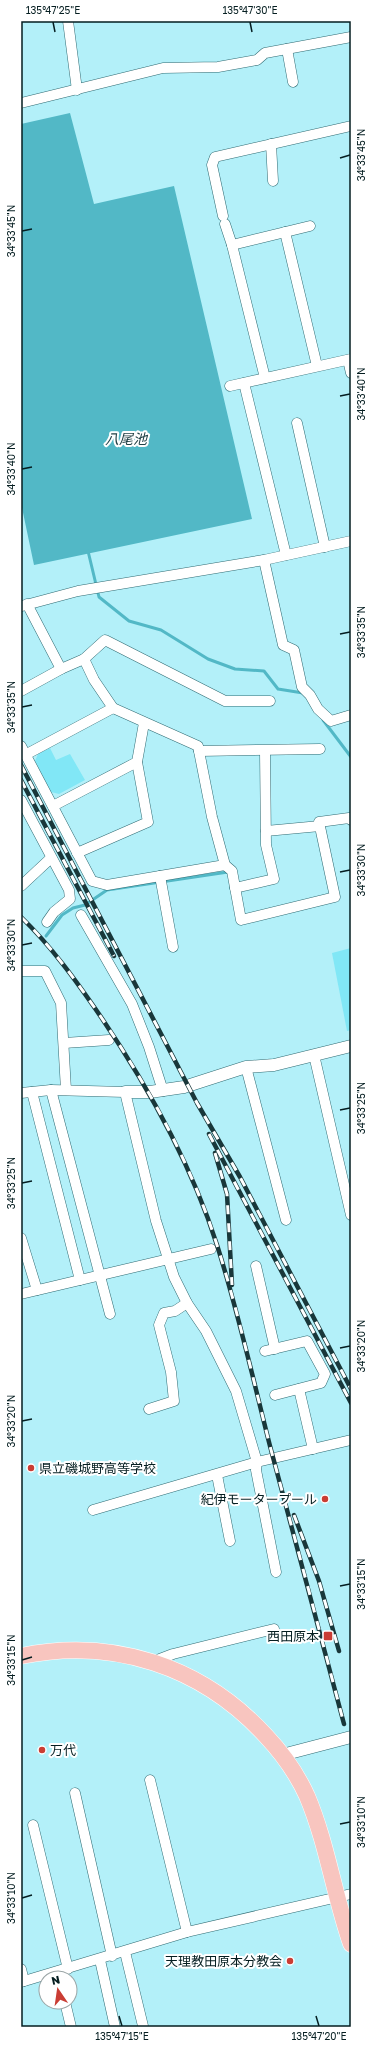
<svg xmlns="http://www.w3.org/2000/svg" width="372" height="2048" font-family="'Golos Text','Noto Sans JP',sans-serif">
<style>
.green{fill:#81e7f6}
.water{fill:#52b8c6}
.lines{fill:none;stroke-linecap:round;stroke-linejoin:round}
.stream{stroke:#52b8c6;stroke-width:3}
.minor-casing{stroke:#306b73;stroke-width:11}
.tertiary-casing{stroke:#306b73;stroke-width:13}
.primary-casing{stroke:#fff;stroke-width:17}
.minor{stroke:#fff;stroke-width:10}
.tertiary{stroke:#fff;stroke-width:12}
.primary{stroke:#f8c5bf;stroke-width:16}
.rail-casing{stroke:#19373a;stroke-width:4.5}
.rail{stroke:#fff;stroke-width:3;stroke-dasharray:9;stroke-linecap:butt}
.ticks{fill:none;stroke:#051e21;stroke-width:1.5}
.poi-dot{fill:#ca3d34;stroke:#fff;stroke-width:1.5}
.labels{text-anchor:middle;dominant-baseline:central;stroke-width:4;stroke-linejoin:round;paint-order:stroke}
.poi-label{font-size:13px;fill:#051e21;stroke:#fff;text-anchor:end}
.water-label{font-size:14px;font-style:italic;fill:#224146;stroke:#fff}
.neatline{fill:none;stroke:#051e21;stroke-width:1.5}
.ticks-label{font-size:10px;text-anchor:middle;fill:#051e21}
</style>
<rect width="100%" height="100%" fill="#b3f0f9"/>
<g class="green">
<path d="M50,748l6,12 14,-6 15,26 -26,14 -8,-2 -16,-31 3,-7z"/>
<path d="M351,948v82l-4,1 -15,-78z"/>
</g>
<path class="water" d="M70,113l24,91 80,-18 78,333 -218,46 -13,-62v-379z"/>
<g class="lines">
<g class="stream">
<path d="M88,551l11,46 30,24 32,9 47,29 27,10 29,2 14,18 25,4"/>
<path d="M323,720l28,37"/>
<path d="M46,936l16,-21 11,-7 12,-3 22,-15 121,-18"/>
</g>
<defs>
<g id="minor">
<path d="M68,21l9,69"/>
<path d="M287,49l6,33"/>
<path d="M21,103l142,-35 55,-1 39,-7 8,-7 86,-16"/>
<path d="M271,144l2,37"/>
<path d="M223,216l-11,-51 3,-8 136,-31"/>
<path d="M225,224l7,21 33,133"/>
<path d="M285,232l32,134"/>
<path d="M232,245l78,-19"/>
<path d="M348,360l3,13"/>
<path d="M244,383l42,172"/>
<path d="M230,386l121,-27"/>
<path d="M297,423l28,124"/>
<path d="M264,560l19,85 11,5 8,37 8,8 8,14 13,12 20,-6"/>
<path d="M27,604l34,65 23,-10 10,21 19,28 85,38 14,71 13,48 7,6 9,49 94,-23 -16,-75 30,-4 2,2"/>
<path d="M22,606l56,-15 186,-31 87,-19"/>
<path d="M84,659l21,-19 120,61h45"/>
<path d="M21,691l40,-22"/>
<path d="M21,746l71,135 15,4 118,-20"/>
<path d="M199,751l121,-2"/>
<path d="M25,755l88,-47"/>
<path d="M21,800l48,90 1,9 -16,13 -7,10"/>
<path d="M53,806l84,-44 7,-39"/>
<path d="M266,831l54,-5"/>
<path d="M77,853l71,-31 -11,-60"/>
<path d="M160,876l13,71"/>
<path d="M21,886l30,-28"/>
<path d="M235,888l39,-9 -8,-34 -1,-94"/>
<path d="M81,915l51,89 17,43 14,44"/>
<path d="M21,971h24l16,32 5,87"/>
<path d="M64,1043l45,-3"/>
<path d="M314,1055l37,160"/>
<path d="M246,1067l40,153"/>
<path d="M51,1090l59,224"/>
<path d="M32,1092l48,188"/>
<path d="M21,1093l30,-3 74,2 31,129 18,56 13,26 19,28 30,60 21,71 -1,8 20,102"/>
<path d="M21,1238l16,52"/>
<path d="M256,1266l19,83"/>
<path d="M21,1294l190,-45"/>
<path d="M265,1351l42,-10 18,33 -4,9 -46,12"/>
<path d="M299,1389l14,60"/>
<path d="M149,1409l25,-8 -3,-29 -12,-47 5,-12 11,-2 12,-8"/>
<path d="M217,1475l13,66"/>
<path d="M93,1510l164,-48 94,-22"/>
<path d="M152,1662l21,-8 101,-25"/>
<path d="M150,1780l37,152"/>
<path d="M75,1793l37,163"/>
<path d="M33,1825l35,144"/>
<path d="M125,1952l18,74"/>
<path d="M100,1960l15,67"/>
<path d="M21,1969l3,12"/>
<path d="M21,1982l166,-50 164,-38"/>
<path d="M65,2002l6,25"/>
</g>
<g id="tertiary">
<path d="M125,1092h25l34,-5 62,-20 28,-2 77,-19"/>
<path d="M282,1755l69,-18"/>
</g>
<path id="primary" d="M21,1656c92,-19 181,10 245,80 16,17 31,38 41,60 20,47 27,99 44,148"/>
</defs>
<use href="#minor" class="minor-casing"/>
<use href="#tertiary" class="tertiary-casing"/>
<use href="#primary" class="primary-casing"/>
<use href="#minor" class="minor"/>
<use href="#tertiary" class="tertiary"/>
<use href="#primary" class="primary"/>
<defs>
<g id="rail">
<path d="M21,765l176,338 43,74 111,212"/>
<path d="M21,780l93,176"/>
<path d="M21,917c31,30 56,65 80,100 48,71 90,146 116,228 21,66 36,134 53,201 25,93 50,186 74,278"/>
<path d="M209,1134l142,269"/>
<path d="M215,1153l12,41 5,91"/>
<path d="M294,1515l25,66 20,70"/>
</g>
</defs>
<use href="#rail" class="rail-casing"/>
<use href="#rail" class="rail"/>
</g>
<path class="ticks" d="M53,22l2,10M250,22l2,10M340,158l10,-3M22,231l10,-2M340,396l10,-2M22,469l10,-2M340,634l10,-2M22,707l10,-2M340,872l10,-2M22,945l10,-2M340,1110l10,-2M22,1183l10,-2M340,1348l10,-2M22,1421l10,-2M340,1586l10,-2M22,1660l10,-3M340,1824l10,-2M22,1898l10,-3M119,2016l3,10M316,2016l3,10"/>
<g class="poi-dot">
<circle cx="31" cy="1468" r="4"/>
<circle cx="325" cy="1499" r="4"/>
<rect x="323" y="1631" width="10" height="10" rx="2"/>
<circle cx="42" cy="1750" r="4"/>
<circle cx="290" cy="1961" r="4"/>
</g>
<g class="labels">
<g class="poi-label">
<text x="39" y="1468" text-anchor="start">県立磯城野高等学校</text>
<text x="317" y="1499">紀伊モータープール</text>
<text x="319" y="1636">西田原本</text>
<text x="50" y="1750" text-anchor="start">万代</text>
<text x="282" y="1961">天理教田原本分教会</text>
</g>
<g class="water-label">
<text x="126" y="438">八尾池</text>
</g>
</g>
<rect width="372" height="2048" fill="none" stroke="#ffffff" stroke-width="44"/>
<g transform="translate(58 1990) rotate(347)"><circle r="19" fill="#ffffff" stroke="#9ba5a6"/>
<path d="M0-3L7 15L0 10L-7 15Z" fill="#ca3d34"/>
<text y="-6" font-size="11" font-weight="bold" text-anchor="middle" fill="#051e21">N</text>
</g>
<rect x="22" y="22" width="328" height="2004" class="neatline"/>
<g class="ticks-label">
<text x="53" y="14">135°47'25"E</text>
<text x="250" y="14">135°47'30"E</text>
<text transform="translate(361 155) rotate(-90)" y="4">34°33'45"N</text>
<text transform="translate(11 231) rotate(-90)" y="4">34°33'45"N</text>
<text transform="translate(361 394) rotate(-90)" y="4">34°33'40"N</text>
<text transform="translate(11 469) rotate(-90)" y="4">34°33'40"N</text>
<text transform="translate(361 632) rotate(-90)" y="4">34°33'35"N</text>
<text transform="translate(11 707) rotate(-90)" y="4">34°33'35"N</text>
<text transform="translate(361 870) rotate(-90)" y="4">34°33'30"N</text>
<text transform="translate(11 945) rotate(-90)" y="4">34°33'30"N</text>
<text transform="translate(361 1108) rotate(-90)" y="4">34°33'25"N</text>
<text transform="translate(11 1183) rotate(-90)" y="4">34°33'25"N</text>
<text transform="translate(361 1346) rotate(-90)" y="4">34°33'20"N</text>
<text transform="translate(11 1421) rotate(-90)" y="4">34°33'20"N</text>
<text transform="translate(361 1584) rotate(-90)" y="4">34°33'15"N</text>
<text transform="translate(11 1660) rotate(-90)" y="4">34°33'15"N</text>
<text transform="translate(361 1822) rotate(-90)" y="4">34°33'10"N</text>
<text transform="translate(11 1898) rotate(-90)" y="4">34°33'10"N</text>
<text x="122" y="2040">135°47'15"E</text>
<text x="319" y="2040">135°47'20"E</text>
</g>
</svg>
